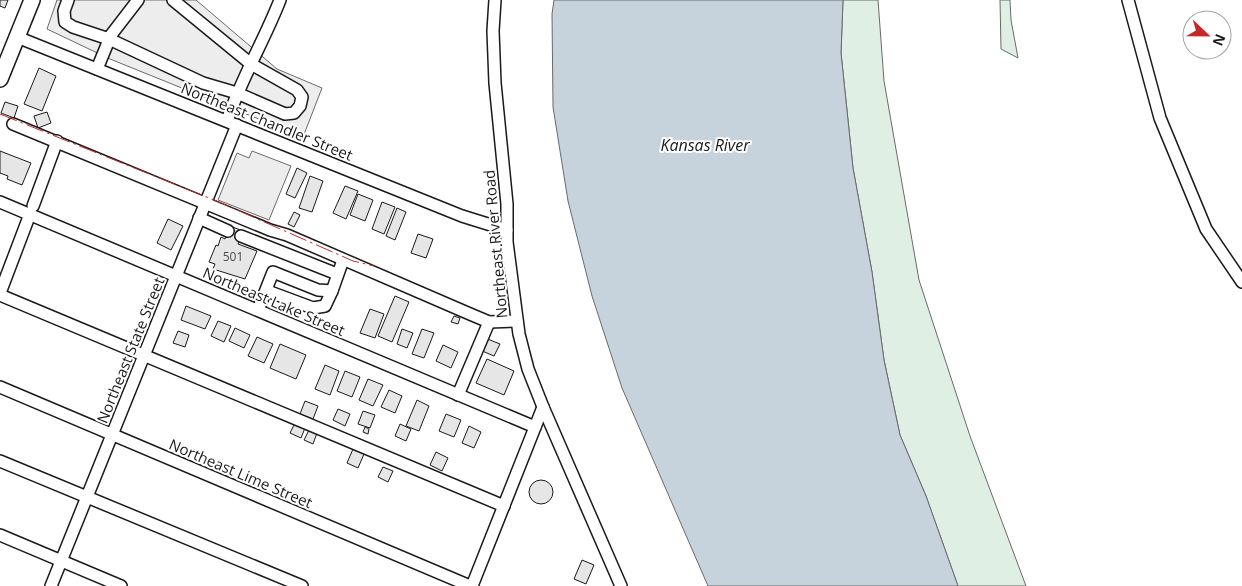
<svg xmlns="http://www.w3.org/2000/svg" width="1242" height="586" font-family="'Open Sans',sans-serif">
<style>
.green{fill:#e0efe3;stroke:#6a6a6a}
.parking{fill:#ededed;stroke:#6a6a6a}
.water{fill:#c6d2dc;stroke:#6a6a6a}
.building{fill:#e6e6e6;stroke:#1a1a1a}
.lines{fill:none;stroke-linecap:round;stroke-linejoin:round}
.minor-casing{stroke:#1a1a1a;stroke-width:14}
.major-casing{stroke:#1a1a1a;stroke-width:18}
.minor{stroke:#fff;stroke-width:11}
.major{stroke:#fff;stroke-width:15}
.power{stroke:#c62828;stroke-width:1;stroke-dasharray:18 4 2.5 4;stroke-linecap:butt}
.labels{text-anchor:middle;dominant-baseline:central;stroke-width:4;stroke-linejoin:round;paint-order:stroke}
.number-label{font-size:12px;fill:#4d4d4d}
.street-label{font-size:15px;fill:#1a1a1a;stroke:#fff}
.water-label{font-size:16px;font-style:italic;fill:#1a1a1a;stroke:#fff}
</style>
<rect width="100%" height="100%" fill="#fff"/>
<g class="green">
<path d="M843,0h35l6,81 35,199 51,156 56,150h-68l-32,-90 -26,-61 -16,-75 -12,-88 -19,-104 -12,-115z"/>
<path d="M1000,0h10l1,20 7,38 -17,-9z"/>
</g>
<g class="parking">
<path d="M57,0h139l81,69 45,19 -19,49 -193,-78 -63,-30z"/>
<path d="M252,151l39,15 -22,54 -51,-20 19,-47 12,5z"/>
</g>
<path class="water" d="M554,0h289l-2,53 12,115 19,104 12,88 16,75 26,61 32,90h-250l-86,-198 -30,-92 -24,-95 -15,-94 -1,-93z"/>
<g class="building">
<path d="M0,0h8l-3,8 -5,-2z"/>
<path d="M39,68l17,8 -14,35 -18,-7z"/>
<path d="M5,102l13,4 -4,12 -13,-5z"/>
<path d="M47,112l4,11 -13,5 -4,-12z"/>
<path d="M0,151l31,12 -9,22 -15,-6 1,-3 -8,-3z"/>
<path d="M297,168l10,5 -12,25 -9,-4z"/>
<path d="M310,176l13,5 -11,31 -13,-4z"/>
<path d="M345,186l13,5 -12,28 -13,-6z"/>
<path d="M358,194l15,6 -8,21 -15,-6z"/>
<path d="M382,202l13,5 -11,27 -12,-5z"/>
<path d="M397,208l9,4 -11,28 -9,-4z"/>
<path d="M294,212l6,3 -6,12 -6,-3z"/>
<path d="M168,219l15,7 -12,24 -14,-7z"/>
<path d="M230,226l13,5 -5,13 19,7 -12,28 -32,-10 2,-5 -6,-2 7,-17 2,1 3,-9 4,2z"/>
<path d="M418,234l15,5 -7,19 -15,-5z"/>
<path d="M395,296l14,6 -17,40 -14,-6z"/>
<path d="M186,306l25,10 -6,13 -24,-9z"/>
<path d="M370,309l14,5 -9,24 -15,-5z"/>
<path d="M454,316l6,2 -2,6 -7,-2z"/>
<path d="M218,321l13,5 -7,16 -13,-6z"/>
<path d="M235,328l15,7 -6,13 -15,-7z"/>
<path d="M402,329l11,4 -6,15 -10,-4z"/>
<path d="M422,329l12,4 -10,25 -12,-4z"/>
<path d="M178,331l11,4 -4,12 -12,-4z"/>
<path d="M257,337l16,7 -9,19 -16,-7z"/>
<path d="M485,338l15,6 -6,12 -14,-6z"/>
<path d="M280,344l26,11 -10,24 -26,-11z"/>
<path d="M443,345l15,7 -7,16 -15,-7z"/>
<path d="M487,359l27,12 -10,24 -28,-12z"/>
<path d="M325,365l14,6 -9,24 -15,-6z"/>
<path d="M345,371l15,6 -8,20 -15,-6z"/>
<path d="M368,379l15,6 -10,21 -14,-6z"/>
<path d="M389,390l13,6 -7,17 -14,-6z"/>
<path d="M417,400l12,6 -10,25 -13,-5z"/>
<path d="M305,401l13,5 -5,13 -13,-5z"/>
<path d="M338,409l12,5 -5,12 -12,-6z"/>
<path d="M363,411l12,4 -5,13 -12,-4z"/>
<path d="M446,414l15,6 -7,17 -15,-6z"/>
<path d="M295,423l10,5 -4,10 -11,-5z"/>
<path d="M400,424l11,5 -5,12 -11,-5z"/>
<path d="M469,426l12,6 -7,16 -12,-5z"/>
<path d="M365,427l4,2 -1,5 -5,-2z"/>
<path d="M309,430l8,3 -4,11 -9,-4z"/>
<path d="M353,449l11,5 -6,14 -11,-5z"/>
<path d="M436,452l12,6 -6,13 -12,-6z"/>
<path d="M383,467l10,4 -5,11 -10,-5z"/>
<circle cx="541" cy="492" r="12"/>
<path d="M582,560l12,5 -8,19 -12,-5z"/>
</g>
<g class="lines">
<defs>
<g id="minor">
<path d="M68,0l-4,11 1,11 8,5 36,12 94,44 34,10 48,21 9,-1 6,-7 2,-9 -5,-7 -46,-26 -78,-64"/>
<path d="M495,0l-2,31 2,52 12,121v38l12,92 9,35 15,38 78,179"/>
<path d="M1128,0l32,118 46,111 36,53"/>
<path d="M17,37l445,179 45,14"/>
<path d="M97,69l14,-34 27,-35"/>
<path d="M227,121c14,-42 37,-80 53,-121"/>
<path d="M13,124l257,106 17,5 183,79 19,8 28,-1"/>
<path d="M0,202l535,225"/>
<path d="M33,206l24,-65"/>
<path d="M199,218l29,13"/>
<path d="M241,236l96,38"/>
<path d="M0,293l30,-79"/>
<path d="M265,294l5,-2 43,16 12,-2 7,-15"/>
<path d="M0,295l504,211"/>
<path d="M258,310l15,-38 45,18 14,1 11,-31"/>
<path d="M0,387l470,199"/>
<path d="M458,395l31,-73"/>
<path d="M0,461l302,125"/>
<path d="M0,535l121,51"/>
<path d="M51,586l186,-461"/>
<path d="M472,586l71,-179"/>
</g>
<path id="major" d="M0,79l32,-79"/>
</defs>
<use href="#minor" class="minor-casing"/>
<use href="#major" class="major-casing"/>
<use href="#minor" class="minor"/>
<use href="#major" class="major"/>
<path class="power" d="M0,114l219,88 134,59 21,5"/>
</g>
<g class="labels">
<g class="number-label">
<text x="233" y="256">501</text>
</g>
<g class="street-label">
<text transform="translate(267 121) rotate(22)">Northeast Chandler Street</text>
<text transform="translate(495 244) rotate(-95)">Northeast River Road</text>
<text transform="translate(274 301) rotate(23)">Northeast Lake Street</text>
<text transform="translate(130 350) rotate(-68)">Northeast State Street</text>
<text transform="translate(241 473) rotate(23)">Northeast Lime Street</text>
</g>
<g class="water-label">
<text x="705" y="145">Kansas River</text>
</g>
</g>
<g transform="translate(1207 35) rotate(112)"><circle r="24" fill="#ffffff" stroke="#a3a3a3"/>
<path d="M0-4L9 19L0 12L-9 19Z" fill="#c62828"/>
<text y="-8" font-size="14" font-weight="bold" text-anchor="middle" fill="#1a1a1a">N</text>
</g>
</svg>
